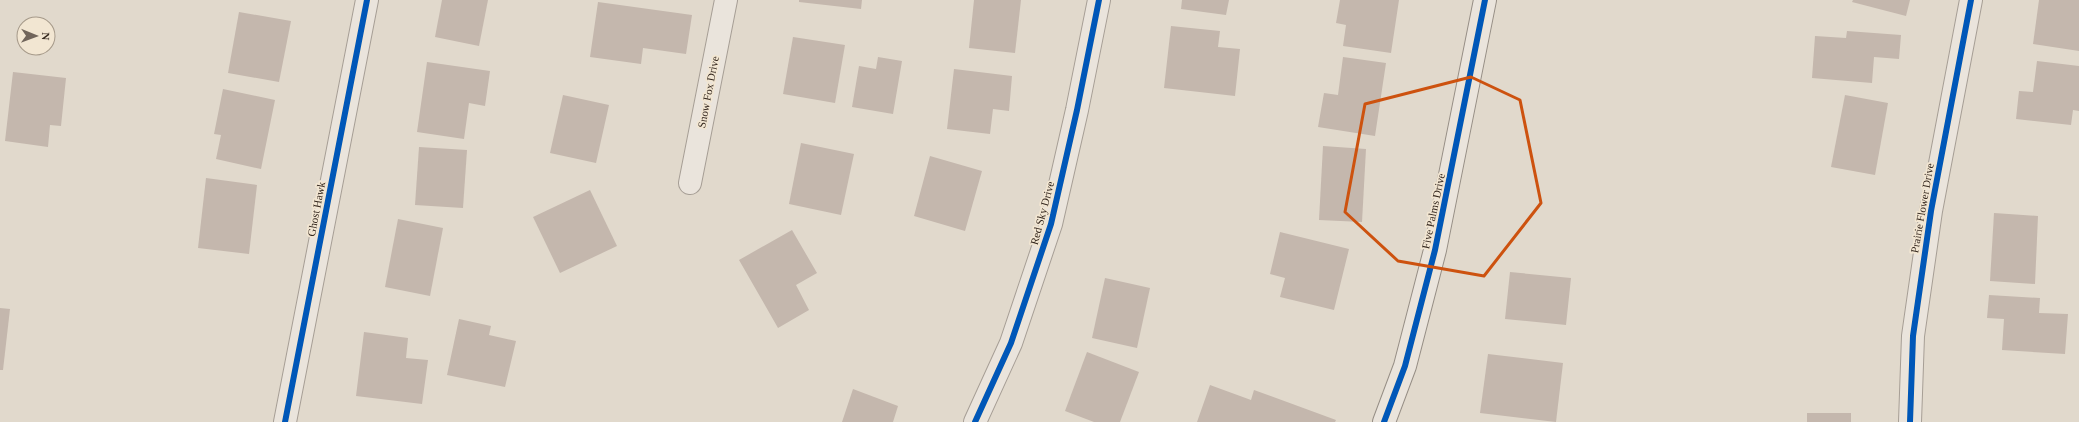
<svg xmlns="http://www.w3.org/2000/svg" width="2079" height="422" font-family="'Times New Roman',serif">
<style>
.building{fill:#c4b7ad}
.lines{fill:none;stroke-linecap:round;stroke-linejoin:round}
.street-casing{stroke:#a69e95;stroke-width:24}
.secondary-casing{stroke:#968e85;stroke-width:24}
.street{stroke:#eae4dc;stroke-width:22}
.secondary{stroke:#eae4dc;stroke-width:22}
.cycleway-casing{stroke:#f2e6d2;stroke-width:8}
.cycleway{stroke:#0057b8;stroke-width:6}
.marked{fill:none;stroke:#cd520f;stroke-width:3;stroke-linejoin:round}
.labels{text-anchor:middle;dominant-baseline:central;stroke-width:3.5;stroke-linejoin:round;paint-order:stroke}
.street-label{font-size:11px;fill:#34271e;stroke:#f2e6d2}
</style>
<rect width="100%" height="100%" fill="#e1d9cc"/>
<g class="building">
<path d="M442,0h46l-9,46 -44,-9z"/>
<path d="M799,0h63l-1,9 -62,-7z"/>
<path d="M974,0h47l-6,53 -46,-5z"/>
<path d="M1182,0h47l-3,15 -45,-6z"/>
<path d="M1340,0h59l-8,53 -48,-7 3,-21 -10,-2z"/>
<path d="M1853,0h57l-4,16 -54,-14z"/>
<path d="M2039,0h40v51l-46,-7z"/>
<path d="M598,2l94,13 -6,39 -43,-6 -2,16 -51,-7z"/>
<path d="M239,12l52,9 -12,61 -51,-9z"/>
<path d="M1171,26l49,5 -2,16 22,2 -5,47 -71,-8z"/>
<path d="M1847,31l54,4 -2,24 -25,-2 -2,26 -60,-5 3,-42 31,2z"/>
<path d="M793,37l52,8 -10,58 -52,-9z"/>
<path d="M878,57l24,4 -9,53 -41,-7 7,-41 17,3z"/>
<path d="M1343,57l43,6 -11,73 -57,-9 6,-34 14,2z"/>
<path d="M2037,61l42,5v45l-6,-1 -2,15 -55,-6 3,-28 14,1z"/>
<path d="M427,62l63,9 -5,35 -16,-3 -5,36 -47,-7z"/>
<path d="M954,69l58,7 -3,35 -16,-2 -3,25 -43,-5z"/>
<path d="M13,72l53,6 -5,48 -11,-1 -2,22 -43,-6z"/>
<path d="M223,89l52,11 -14,69 -45,-10 5,-24 -7,-1z"/>
<path d="M563,95l46,10 -13,58 -46,-10z"/>
<path d="M1845,95l43,8 -13,72 -44,-8z"/>
<path d="M801,143l53,11 -13,61 -52,-11z"/>
<path d="M1323,146l43,3 -4,73 -43,-2z"/>
<path d="M419,147l48,3 -4,58 -48,-3z"/>
<path d="M930,156l52,15 -17,60 -51,-15z"/>
<path d="M206,178l51,7 -8,69 -51,-6z"/>
<path d="M590,190l27,56 -57,27 -27,-56z"/>
<path d="M1994,213l44,3 -3,68 -45,-3z"/>
<path d="M398,219l45,9 -13,68 -45,-9z"/>
<path d="M792,230l25,43 -21,12 13,25 -31,18 -39,-68z"/>
<path d="M1280,232l69,17 -15,61 -54,-13 5,-19 -15,-4z"/>
<path d="M1510,272l61,6 -5,47 -61,-6z"/>
<path d="M1105,278l45,10 -13,60 -45,-10z"/>
<path d="M1989,295l51,3 -1,15 29,1 -3,40 -63,-4 2,-31 -17,-1z"/>
<path d="M0,308l10,1 -7,61h-3z"/>
<path d="M459,319l32,7 -2,9 27,6 -11,46 -58,-12z"/>
<path d="M364,332l44,6 -2,20 22,2 -6,44 -66,-8z"/>
<path d="M1087,352l52,20 -19,50h-26l-29,-11z"/>
<path d="M1488,354l75,9 -7,59 -76,-9z"/>
<path d="M1210,385l41,15 3,-10 82,30 -1,2h-138z"/>
<path d="M853,389l45,17 -5,16h-51z"/>
<rect x="1807" y="413" width="44" height="9"/>
</g>
<g class="lines">
<defs>
<g id="street">
<path d="M690,183l36,-183"/>
<path d="M285,422l82,-422"/>
<path d="M975,422l36,-79 40,-119 26,-114 22,-110"/>
<path d="M1910,422l3,-86 18,-125 40,-211"/>
</g>
<path id="secondary" d="M1384,422l21,-56 30,-116 50,-250"/>
</defs>
<use href="#street" class="street-casing"/>
<use href="#secondary" class="secondary-casing"/>
<use href="#street" class="street"/>
<use href="#secondary" class="secondary"/>
<defs>
<g id="cycleway">
<path d="M285,422l82,-422"/>
<path d="M975,422l36,-79 40,-119 26,-114 22,-110"/>
<path d="M1384,422l21,-56 30,-116 50,-250"/>
<path d="M1910,422l3,-86 18,-125 40,-211"/>
</g>
</defs>
<use href="#cycleway" class="cycleway-casing"/>
<use href="#cycleway" class="cycleway"/>
</g>
<path class="marked" d="M1471,77l49,23 21,103 -57,73 -86,-15 -53,-49 20,-108z"/>
<g class="labels">
<g class="street-label">
<text transform="translate(708 92) rotate(-79)">Snow Fox Drive</text>
<text transform="translate(1922 208) rotate(-80)">Prairie Flower Drive</text>
<text transform="translate(316 209) rotate(-79)">Ghost Hawk</text>
<text transform="translate(1433 211) rotate(-78)">Five Palms Drive</text>
<text transform="translate(1042 213) rotate(-75)">Red Sky Drive</text>
</g>
</g>
<g transform="translate(36 36) rotate(91)"><circle r="19" fill="#f2e6d2" stroke="#a69a8a"/>
<path d="M0-3L7 15L0 10L-7 15Z" fill="#71655b"/>
<text y="-6" font-size="11" font-weight="bold" text-anchor="middle" fill="#34271e">N</text>
</g>
</svg>
